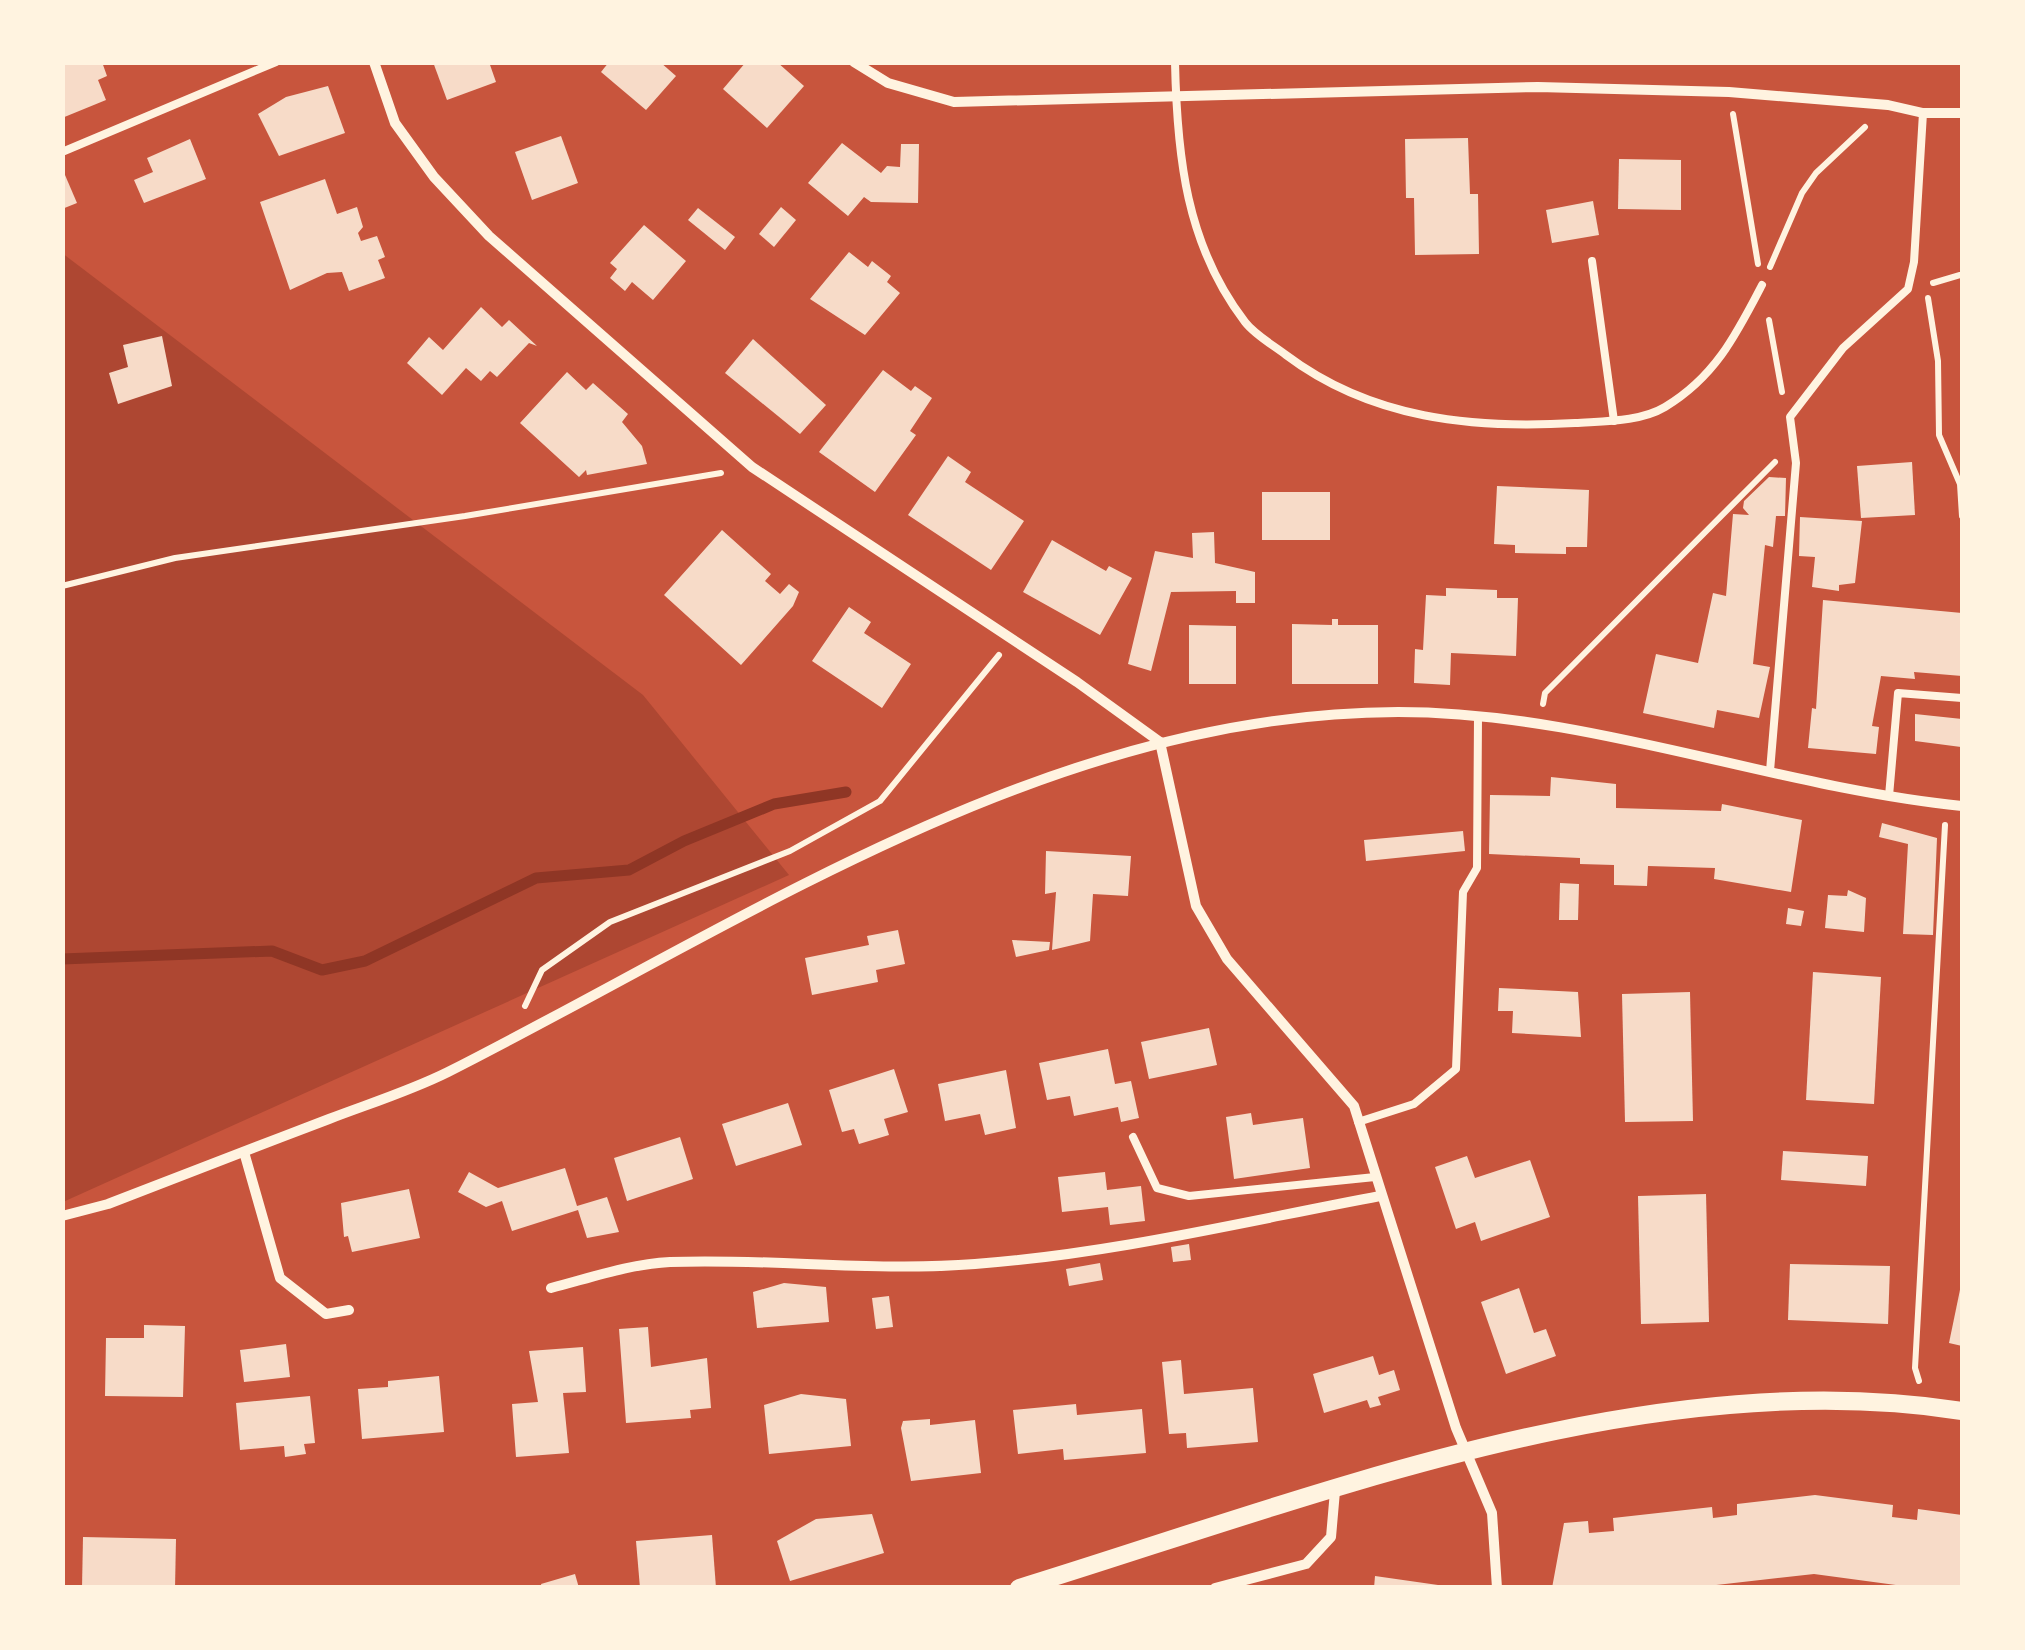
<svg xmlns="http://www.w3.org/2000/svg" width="2025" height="1650" font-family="'Noto Serif',serif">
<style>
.green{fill:#ae4732}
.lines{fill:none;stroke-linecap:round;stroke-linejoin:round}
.stream{stroke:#8f3625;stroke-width:11}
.building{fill:#f7dbc8}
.path{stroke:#fff3e0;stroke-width:6}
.service{stroke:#fff3e0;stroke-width:8}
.minor{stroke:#fff3e0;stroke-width:10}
.tertiary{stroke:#fff3e0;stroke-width:18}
</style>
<rect width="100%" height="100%" fill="#c8553d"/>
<path class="green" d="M62,253l581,442 146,180 -726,327z"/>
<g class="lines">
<path class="stream" d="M62,959l210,-8 50,19 43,-9 171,-83 93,-8 55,-29 90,-37 72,-12"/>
</g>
<g class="building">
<path d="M62,62h40l5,14 -9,4 8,20 -44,18z"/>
<path d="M433,62h56l7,20 -49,18z"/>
<path d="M609,62h51l16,14 -30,34 -45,-38z"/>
<path d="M746,62h31l27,24 -37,42 -44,-39z"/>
<path d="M328,86l17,47 -66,23 -21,-42 28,-17z"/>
<path d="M561,136l17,47 -46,17 -17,-48z"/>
<path d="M1468,138l2,56h8l1,60 -64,1 -1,-57h-8l-1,-59z"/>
<path d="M190,139l16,40 -62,24 -10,-23 19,-8 -6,-14z"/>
<path d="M842,143l39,30 6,-7 13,1 1,-23h18l-1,59 -47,-1 -7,-5 -16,19 -40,-33z"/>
<path d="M1619,159l62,1v50l-63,-1z"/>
<path d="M62,168l15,35 -15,6z"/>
<path d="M325,179l12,35 20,-7 6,20 -5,6 3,8 16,-5 8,21 -7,3 7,18 -36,13 -7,-19 -15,1 -37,17 -30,-88z"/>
<path d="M1593,201l6,34 -47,8 -6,-33z"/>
<path d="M781,207l15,13 -22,27 -15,-13z"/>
<path d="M698,208l37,29 -10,13 -37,-30z"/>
<path d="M644,225l42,36 -33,39 -21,-18 -7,9 -15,-13 7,-9 -7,-6z"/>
<path d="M849,252l19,15 4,-6 19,15 -4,6 13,11 -35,42 -55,-36z"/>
<path d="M481,307l21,20 7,-7 28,26 -8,-3 -32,34 -7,-6 -9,10 -15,-13 -24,27 -35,-32 22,-26 14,13z"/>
<path d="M162,336l10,50 -54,18 -9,-31 19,-6 -5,-22z"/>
<path d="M753,339l73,66 -26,29 -75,-61z"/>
<path d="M883,370l28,21 4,-5 17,12 -22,33 6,4 -41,57 -56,-40z"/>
<path d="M567,372l19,18 7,-7 35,31 -6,8 20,24 5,18 -60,11 -1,-5 -7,7 -59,-54z"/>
<path d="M948,456l23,16 -6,10 59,39 -33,49 -83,-55z"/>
<path d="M1912,462l3,53 -54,3 -4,-52z"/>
<path d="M1769,477l17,1 -1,38h-9l-3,31 -8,-2 -12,119 17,3 -11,51 -42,-8 -3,18 -71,-15 13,-59 42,9 15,-70 13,3 7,-82 16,1 -6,-7 1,-7z"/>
<path d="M1497,486l92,4 -2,57h-21v7l-51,-1v-8l-21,-1z"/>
<rect x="1262" y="492" width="68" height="48"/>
<path d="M1800,517l62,4 -7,62 -16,2v6l-27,-4 3,-30 -16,-1z"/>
<path d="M722,530l49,44 -6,7 15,13 9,-10 10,8 -6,14 -52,59 -77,-70z"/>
<path d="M1214,532l1,31 40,9v31h-19v-12l-65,1 -20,79 -23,-7 27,-113 38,7 -1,-25z"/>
<path d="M1052,540l54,31 3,-5 23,12 -32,57 -77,-43z"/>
<path d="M1446,588l51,2v8h21l-2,58 -65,-3 -1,32 -36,-2 1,-34 8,1 3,-55 20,1z"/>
<path d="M1823,600l139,13v63l-48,-4 1,7 -34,-3 -9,50 7,1 -3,27 -68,-6 4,-40 4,1z"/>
<path d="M849,607l22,15 -7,11 47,31 -29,44 -70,-47z"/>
<path d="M1332,619h6v6h40v59h-86v-60l40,1z"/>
<path d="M1189,625l47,1v58h-47z"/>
<path d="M1915,714l47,5 -1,28 -46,-6z"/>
<path d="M1551,777l65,7v24l105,3 1,-7 80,16 -11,72 -77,-13 1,-11 -67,-2 -1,20 -33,-1v-20l-34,-1v-6l-91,-4 1,-59 60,1z"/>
<path d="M1882,823l55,15 -4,97 -30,-1 5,-90 -29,-7z"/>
<path d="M1463,831l2,20 -99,10 -2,-21z"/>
<path d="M1046,851l85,5 -3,40 -35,-2 -3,47 -38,9 4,-58 -11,2z"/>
<path d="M1560,883l19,1 -1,36h-19z"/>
<path d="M1848,890l18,8 -2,34 -39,-4 3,-33 19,1z"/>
<path d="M1788,908l16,3 -3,15 -15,-2z"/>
<path d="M898,930l7,34 -29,6 2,12 -66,13 -7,-37 64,-13 -2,-9z"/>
<path d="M1012,940l38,2 -1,8 -33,7z"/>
<path d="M1813,972l68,5 -7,127 -68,-4z"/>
<path d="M1499,988l79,4 3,45 -69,-4 1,-22h-15z"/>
<path d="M1690,992l3,129 -68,1 -3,-128z"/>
<path d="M1209,1028l8,37 -68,14 -8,-37z"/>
<path d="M1108,1049l7,35 16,-3 8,37 -18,4 -3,-15 -44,9 -4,-20 -23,4 -8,-37z"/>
<path d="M894,1069l14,43 -24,7 5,16 -30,9 -5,-15 -12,3 -13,-42z"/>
<path d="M1006,1070l10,58 -31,7 -5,-21 -35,7 -7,-37z"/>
<path d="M788,1103l14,42 -66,21 -14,-42z"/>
<path d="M1251,1113l2,12 50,-7 7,50 -76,11 -8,-62z"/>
<path d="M680,1137l13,42 -66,22 -13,-43z"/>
<path d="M1783,1151l85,5 -2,30 -85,-6z"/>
<path d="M1467,1156l8,22 55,-18 20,57 -69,24 -6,-19 -19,7 -21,-62z"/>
<path d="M565,1168l12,38 30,-9 12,35 -32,6 -9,-28 -66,21 -10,-30 -16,6 -28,-15 11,-20 29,16z"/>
<path d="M1105,1172l2,18 34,-4 4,35 -35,4 -2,-18 -46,5 -4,-35z"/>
<path d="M409,1189l11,49 -68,14 -4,-16 -4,1 -3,-34z"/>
<path d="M1706,1194l3,128 -68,2 -3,-128z"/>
<path d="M1189,1244l2,16 -18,2 -2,-15z"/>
<path d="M1100,1263l3,17 -34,6 -3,-17z"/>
<path d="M1790,1264l100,2 -2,58 -100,-4z"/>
<path d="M784,1283l42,4 3,35 -72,6 -4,-36z"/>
<path d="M1961,1285h1v61l-13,-3z"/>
<path d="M1519,1288l15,45 12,-4 10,27 -50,18 -25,-72z"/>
<path d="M889,1296l4,31 -17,2 -4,-31z"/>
<path d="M144,1325l41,1 -2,71 -78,-1 1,-58h38z"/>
<path d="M648,1327l3,40 56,-9 4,50 -21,2 1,8 -65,5 -7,-94z"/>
<path d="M286,1344l4,33 -46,5 -4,-32z"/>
<path d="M583,1347l3,45 -23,1 6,60 -53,4 -4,-53 26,-2 -9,-51z"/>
<path d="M1373,1356l6,19 15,-5 6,20 -22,7 3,8 -11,3 -3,-8 -43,13 -11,-39z"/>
<path d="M1181,1360l3,34 69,-6 5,54 -71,6 -1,-15 -17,1 -7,-72z"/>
<path d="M439,1376l5,56 -82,7 -4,-50 30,-2v-6z"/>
<path d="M801,1394l45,5 5,47 -82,8 -5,-49z"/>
<path d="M310,1396l5,47 -11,1 2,10 -21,3 -1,-11 -44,4 -4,-47z"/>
<path d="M1076,1404l1,11 65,-6 4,44 -82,7 -1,-11 -45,5 -5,-44z"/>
<path d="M930,1419v6l45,-5 6,53 -70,8 -10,-53 2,-7z"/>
<path d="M1815,1495l78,10 -1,12 25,3 1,-11 44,6v73h-44l-104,-14 -124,14h-138l12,-65 24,-2 1,12 25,-2 -1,-13 99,-11 1,11 24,-3v-11z"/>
<path d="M872,1514l12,39 -94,28 -13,-40 39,-22z"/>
<path d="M712,1535l4,53h-76l-4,-47z"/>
<path d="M83,1537l93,2 -1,49h-93z"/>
<path d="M575,1574l4,14h-37l-1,-4z"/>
<path d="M1375,1576l63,9v3h-64z"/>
</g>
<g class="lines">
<g class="path">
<path d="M1733,114l25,150"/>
<path d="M1770,267l32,-74 14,-20 49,-46"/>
<path d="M1933,283l27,-8"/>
<path d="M1928,298l10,63 1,74 21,49 2,32"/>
<path d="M1769,320l13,72"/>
<path d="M62,586l113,-28 290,-42 256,-43"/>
<path d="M1543,704l2,-11 230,-231"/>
<path d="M525,1006l17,-36 68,-48 180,-71 90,-50 119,-146"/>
<path d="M1919,1381l-4,-13 30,-543"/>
</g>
<g class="service">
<path d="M1175,62c2,94 11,183 70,260 10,13 28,23 41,33 85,64 186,74 289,68 28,-2 65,-1 90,-16 50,-30 71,-72 97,-122"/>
<path d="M62,152l214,-90"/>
<path d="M1592,261l22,160"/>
<path d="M1770,771l26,-308 -6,-46 53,-69 65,-59 6,-27 9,-149"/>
<path d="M1889,796l9,-103 64,5"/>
<path d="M1358,1122l56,-18 42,-35 7,-177 14,-24 1,-151"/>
<path d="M1133,1137l24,51 32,8 186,-19"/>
</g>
<g class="minor">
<path d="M374,62l21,61 39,54 55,59 263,231 325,215 83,60"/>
<path d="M854,62l34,21 66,19 584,-15 191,5 159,13 35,8h39"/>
<path d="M1160,742l36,164 31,53 127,147 102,322 36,85 5,75"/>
<path d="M244,1152l36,126 46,36 23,-4"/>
<path d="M62,1216l46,-12c73,-28 147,-57 221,-85 39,-15 81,-28 119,-47 300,-152 602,-359 950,-360 191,0 375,75 564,94"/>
<path d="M551,1288c39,-10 78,-24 119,-26 101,-4 203,10 305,2 136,-10 272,-43 405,-68"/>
<path d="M1215,1588l91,-24 25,-27 4,-46"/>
</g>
<path class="tertiary" d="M1019,1588c295,-91 632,-226 943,-177"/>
</g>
<rect width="2025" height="1650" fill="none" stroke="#fff3e0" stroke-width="130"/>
</svg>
